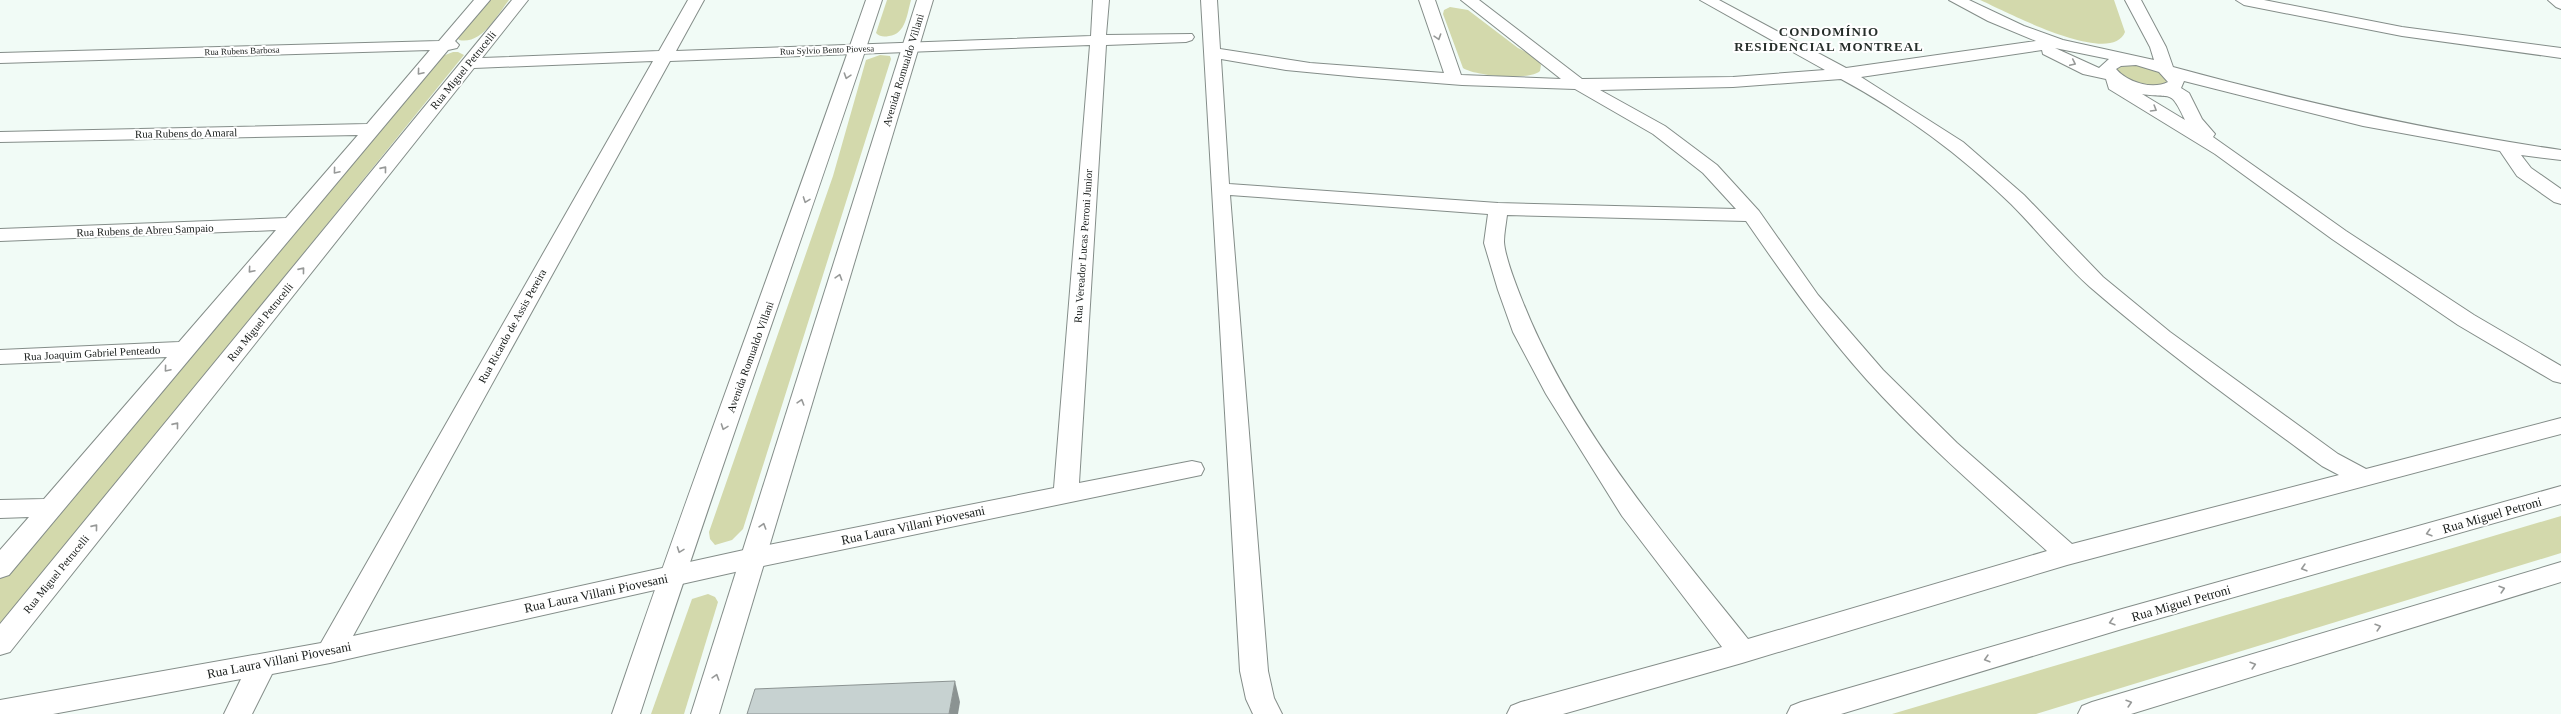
<svg xmlns="http://www.w3.org/2000/svg" width="2561" height="714" font-family="'Times New Roman',serif">
<style>
.green{fill:#d3d9ac}
.lines{fill:none;stroke-linecap:round;stroke-linejoin:round}
.minor-casing{stroke:#848d89;stroke-width:2}
.tertiary-casing{stroke:#848d89;stroke-width:2}
.primary-casing{stroke:#848d89;stroke-width:2}
.minor{fill:#fff;fill-rule:evenodd}
.tertiary{fill:#fff;fill-rule:evenodd}
.primary{fill:#fff;fill-rule:evenodd}
.shaded-wall{fill:#8b9392}
.building{fill:#c7d2d1;stroke:#8b9392}
.oneway{stroke:#979998}
.labels{text-anchor:middle;dominant-baseline:central;stroke-width:4;stroke-linejoin:round;paint-order:stroke}
.far-street-label{font-size:9px;fill:#181c1a;stroke:#fff}
.street-label{font-size:11px;fill:#181c1a;stroke:#fff}
.far-district-label{font-size:13px;font-weight:bold;letter-spacing:1px;fill:#272f2b;stroke:#fff}
.near-street-label{font-size:13px;fill:#181c1a;stroke:#fff}
</style>
<rect width="100%" height="100%" fill="#f1fbf6"/>
<g class="green">
<path d="M489,0h20c-12,15 -27,45 -50,40l-2,-3z"/>
<path d="M887,0h24c-4,14 -5,34 -22,36 -5,1 -9,1 -13,-3z"/>
<path d="M1980,0h134l11,32c-14,36 -122,-22 -145,-32z"/>
<path d="M1450,7l18,3 50,38 18,9 5,8 -1,6c-10,10 -65,5 -77,-3l-20,-54 1,-4z"/>
<path d="M453,52h5l6,3 -464,573v-49l440,-522z"/>
<path d="M880,55l10,1 1,3 -148,470 -11,11 -17,5 -5,-6 -1,-7 124,-356 33,-116z"/>
<path d="M2132,64l28,8 7,9c-11,11 -34,1 -47,-3l-5,-10z"/>
<path d="M2561,516v37l-525,161h-144z"/>
<path d="M708,594l7,3 3,5 -34,112h-33l41,-115z"/>
</g>
<g class="lines">
<defs>
<g id="minor">
<path d="M474,0h16l-35,41 4,4 -2,3 -9,2 -439,525 -9,3v-28l29,-33 -29,1v-18l44,-1 123,-142 -167,7v-14l179,-8 97,-112 -276,11v-12l286,-11 72,-83 -358,7v-10l367,-8 63,-74 -430,13v-10l439,-12z"/>
<path d="M512,0h16l-46,58 177,-7 29,-51h16l-28,51 415,-15 2,-36h16l-3,35 86,-1 2,3 -2,3 -6,2 -80,3 -27,438 113,-22 9,2 3,6 -3,6 -448,93 -423,95 -58,11 -20,40h-28l17,-35 -188,35h-53v-14l321,-57 332,-582 -179,7 -464,584 -10,3v-31zM1090,45l-36,443 -301,60 -400,88 317,-575z"/>
<path d="M1201,0h16l3,49 90,14 134,10 -25,-73h16l26,75 100,4 -100,-79h18l103,79 151,-2 92,-7 -125,-70h19l127,68 190,-27 -48,-20 -39,-21h20l55,26 39,14 91,20 -4,-13 -25,-47h16l25,47 7,20c128,35 256,64 388,83v10l-40,-5 10,13 30,21v15l-7,-2 -37,-26 -17,-25 -137,-25 -179,-45 -3,7 8,5 13,26 13,15 -2,3 133,94 128,84 87,51v17l-8,-2 -95,-56 -126,-86 -117,-85 -106,-65 -3,-10 -23,-5 -40,-20 -1,-4 -181,27 102,65 61,53 79,82 67,55 168,122 28,15 195,-51v16l-494,131 -325,98 -179,51h-56l4,-8 10,-4 201,-55 -100,-131 -76,-122 -33,-62 -15,-42 -14,-47 4,-29 -258,-19 38,476 6,27 8,16h-29l-7,-15 -6,-28zM2055,48l54,11 -10,9zM1221,59l65,11 73,7 103,8 113,4 78,45 50,39 33,36 -238,-6 -269,-19zM2136,65l23,7 9,10c-16,8 -41,0 -52,-13l5,-3zM1841,79c61,33 120,76 170,125 27,27 51,58 79,83 74,64 153,121 232,179l17,9 -267,69 -115,-101 -74,-73 -65,-75 -59,-84 -42,-46 -52,-39 -65,-36 133,-3zM2142,94c30,5 28,-6 43,26zM1507,215l239,6c38,55 76,109 121,159 55,61 119,116 180,171l-299,88c-84,-105 -176,-212 -226,-339 -6,-15 -17,-43 -18,-58 0,-9 2,-18 3,-27z"/>
<path d="M2236,0h28l138,27 159,21v10l-159,-22 -158,-31z"/>
<path d="M2548,0h13v9l-5,-2z"/>
</g>
<g id="tertiary">
<path d="M866,0h16c-79,239 -165,475 -242,714h-28c81,-239 171,-475 254,-714z"/>
<path d="M917,0h16l-214,714h-28z"/>
</g>
<g id="primary">
<path d="M2561,486v18l-439,125 -281,85h-54l4,-8 10,-4 321,-93z"/>
<path d="M2561,562v20l-430,132h-53l4,-8 10,-4z"/>
</g>
</defs>
<use href="#minor" class="minor-casing"/>
<use href="#tertiary" class="tertiary-casing"/>
<use href="#primary" class="primary-casing"/>
<use href="#minor" class="minor"/>
<use href="#tertiary" class="tertiary"/>
<use href="#primary" class="primary"/>
</g>
<path class="shaded-wall" d="M955,681l5,21 -2,12h-9z"/>
<path class="building" d="M955,681l-6,33h-202l8,-25z"/>
<defs><path id="oneway-chevron" d="M-2-3.5L2.5 0L-2 3.5" fill="none" stroke-width="1.6" stroke-linecap="round" stroke-linejoin="round"/></defs>
<g class="oneway">
<use href="#oneway-chevron" transform="translate(1438 37) rotate(72)"/>
<use href="#oneway-chevron" transform="translate(2073 63) rotate(25)"/>
<use href="#oneway-chevron" transform="translate(420 72) rotate(130)"/>
<use href="#oneway-chevron" transform="translate(847 76) rotate(108)"/>
<use href="#oneway-chevron" transform="translate(2154 109) rotate(31)"/>
<use href="#oneway-chevron" transform="translate(384 169) rotate(-51)"/>
<use href="#oneway-chevron" transform="translate(336 171) rotate(130)"/>
<use href="#oneway-chevron" transform="translate(806 200) rotate(110)"/>
<use href="#oneway-chevron" transform="translate(251 270) rotate(131)"/>
<use href="#oneway-chevron" transform="translate(302 270) rotate(-51)"/>
<use href="#oneway-chevron" transform="translate(839 277) rotate(-73)"/>
<use href="#oneway-chevron" transform="translate(167 369) rotate(130)"/>
<use href="#oneway-chevron" transform="translate(801 402) rotate(-73)"/>
<use href="#oneway-chevron" transform="translate(176 425) rotate(-51)"/>
<use href="#oneway-chevron" transform="translate(724 427) rotate(110)"/>
<use href="#oneway-chevron" transform="translate(763 526) rotate(-73)"/>
<use href="#oneway-chevron" transform="translate(95 527) rotate(-51)"/>
<use href="#oneway-chevron" transform="translate(2429 533) rotate(164)"/>
<use href="#oneway-chevron" transform="translate(680 550) rotate(110)"/>
<use href="#oneway-chevron" transform="translate(2304 568) rotate(164)"/>
<use href="#oneway-chevron" transform="translate(2502 589) rotate(-17)"/>
<use href="#oneway-chevron" transform="translate(2112 622) rotate(164)"/>
<use href="#oneway-chevron" transform="translate(2378 627) rotate(-17)"/>
<use href="#oneway-chevron" transform="translate(1987 659) rotate(164)"/>
<use href="#oneway-chevron" transform="translate(2253 665) rotate(-17)"/>
<use href="#oneway-chevron" transform="translate(716 677) rotate(-73)"/>
<use href="#oneway-chevron" transform="translate(2129 703) rotate(-17)"/>
</g>
<g class="labels">
<g class="far-street-label">
<text transform="translate(827 50) rotate(-2)">Rua Sylvio Bento Piovesa</text>
<text transform="translate(242 51) rotate(-2)">Rua Rubens Barbosa</text>
</g>
<g class="street-label">
<text transform="translate(463 70) rotate(-51)">Rua Miguel Petrucelli</text>
<text transform="translate(903 70) rotate(-73)">Avenida Romualdo Villani</text>
<text transform="translate(186 133) rotate(-1)">Rua Rubens do Amaral</text>
<text transform="translate(145 230) rotate(-2)">Rua Rubens de Abreu Sampaio</text>
<text transform="translate(1083 246) rotate(-86)">Rua Vereador Lucas Perroni Junior</text>
<text transform="translate(260 322) rotate(-51)">Rua Miguel Petrucelli</text>
<text transform="translate(512 326) rotate(-61)">Rua Ricardo de Assis Pereira</text>
<text transform="translate(92 353) rotate(-3)">Rua Joaquim Gabriel Penteado</text>
<text transform="translate(750 357) rotate(-70)">Avenida Romualdo Villani</text>
<text transform="translate(56 574) rotate(-51)">Rua Miguel Petrucelli</text>
</g>
<g class="far-district-label">
<text x="1829" y="31">CONDOMÍNIO<tspan x="1829" dy="15">RESIDENCIAL MONTREAL</tspan></text>
</g>
<g class="near-street-label">
<text transform="translate(2492 515) rotate(-16)">Rua Miguel Petroni</text>
<text transform="translate(913 525) rotate(-12)">Rua Laura Villani Piovesani</text>
<text transform="translate(596 593) rotate(-12)">Rua Laura Villani Piovesani</text>
<text transform="translate(2181 603) rotate(-16)">Rua Miguel Petroni</text>
<text transform="translate(279 660) rotate(-11)">Rua Laura Villani Piovesani</text>
</g>
</g>
</svg>
